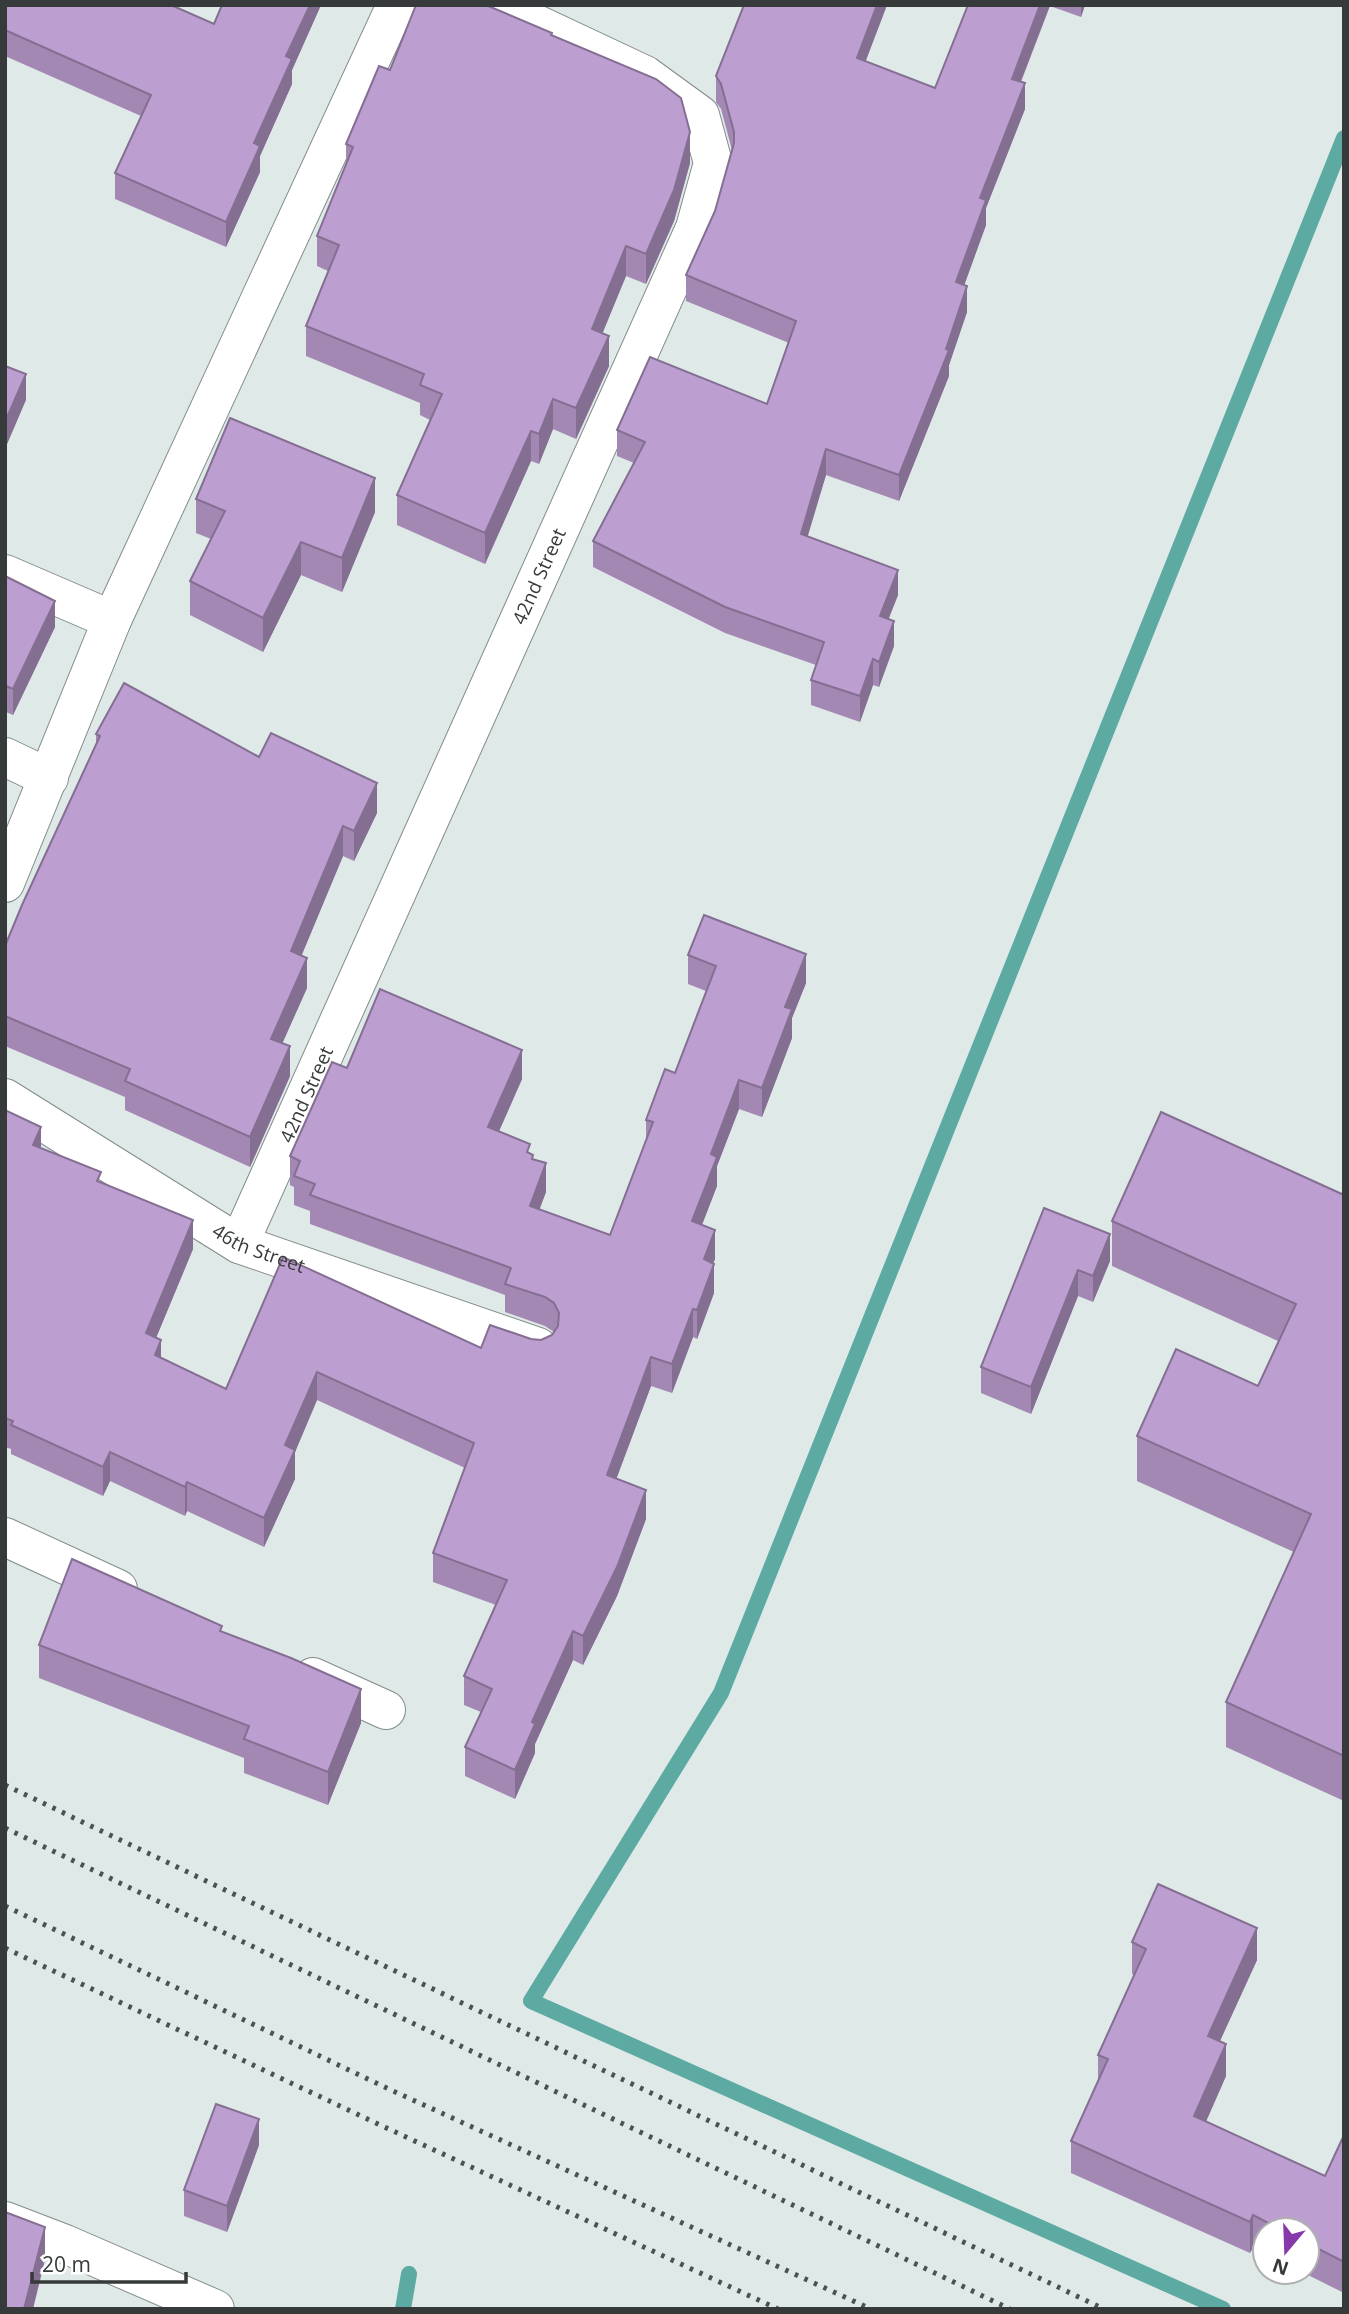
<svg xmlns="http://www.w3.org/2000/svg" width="1349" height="2314" font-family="'Open Sans',sans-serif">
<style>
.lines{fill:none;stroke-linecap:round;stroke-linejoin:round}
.stream{stroke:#5caaa2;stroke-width:16}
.minor-casing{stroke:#838c8b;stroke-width:40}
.minor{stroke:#fff;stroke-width:38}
.rail{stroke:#4c5151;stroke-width:5;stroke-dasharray:3.5 7;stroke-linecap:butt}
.wall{fill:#a388b3}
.shaded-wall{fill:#846f92}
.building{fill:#bd9ed0;stroke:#846f92;stroke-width:2}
.labels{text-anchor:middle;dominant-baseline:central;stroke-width:7;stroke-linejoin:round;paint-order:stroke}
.street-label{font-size:19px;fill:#363a3a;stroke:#fff}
</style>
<rect width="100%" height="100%" fill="#dfe9e8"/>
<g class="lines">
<g class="stream">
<path d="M403,2309l6,-35"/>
<path d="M1223,2309l-692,-308 190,-308 623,-1555"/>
</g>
<defs>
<g id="minor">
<path d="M5,574l107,46"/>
<path d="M5,757l44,21"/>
<path d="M5,883l107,-263 284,-615"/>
<path id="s1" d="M5,1098l234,146 299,103"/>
<path id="s2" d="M239,1244l456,-1016 18,-65 -13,-48 -55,-40 -149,-70"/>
<path d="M5,1537l113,52"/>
<path d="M313,1677l73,33"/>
<path d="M5,2221l60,23 150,65"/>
</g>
</defs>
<use href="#minor" class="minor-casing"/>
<use href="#minor" class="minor"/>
<g class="rail">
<path d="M5,1785l1099,524"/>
<path d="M5,1828l1005,481"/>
<path d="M5,1906l386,184 480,219"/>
<path d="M5,1948l373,176 400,185"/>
</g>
</g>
<g class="wall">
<path d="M5,5l209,19 8,-19h99l-29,65v14l-32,72v16l-34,75 -111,-48v-26l26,-57 -136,-60z"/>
<path d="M887,5l-22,57 70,26 33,-83h117l-4,12 -31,-11 -29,76 4,27 -39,99v17l-22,60 3,27 -18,53v11l-50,125 -73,-26 -19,61 91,59 -10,24 6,27 -15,41 -6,-2 -13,37 -49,-17v-25l5,-15 -91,-32 -132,-66v-26l41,-78 -17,-7v-26l150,-26 22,-61 -103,-42v-26l29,-64 17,-61 -11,-41 -5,-7v-26z"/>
<path d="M552,36l138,127 -16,58 -28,63 -20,-8 -24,57 7,33 -33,73 -23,-10 -14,35 -8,-3 -46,103 -88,-39v-30l33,-75 -10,-5v-12l-114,-47v-30l22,-55 -11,-5v-30l29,-72v-20l44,-74z"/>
<path d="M196,499l179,13 -33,80 -41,-17 -38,77 -73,-37v-34l21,-42 -15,-6z"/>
<path d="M5,576l50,51 -42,88 -7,-3 -1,1z"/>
<path d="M96,734l163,23 118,56 -23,48 -11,-5 -42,100 6,32 -25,55 8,33 -40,91 -125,-57v-13l-120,-51v-100l91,-201z"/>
<path d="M688,955l118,28 -14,35v20l-30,79 -23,-8 -22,57v20l-15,39 13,34 -2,4 1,30 -17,46 -4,-2 -21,56 -21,-7 -35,93 30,40 -29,77 -34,69 -10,-5 -38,84v9l-20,46 -50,-23v-29l16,-35 -17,-7v-29l32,-71 -63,-23v-29l32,-85 -148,-68 -22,52v27l-31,68 -77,-36 -2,5 -75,-35 -7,15 -92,-42v-5l-6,-2v-337l36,39 60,33 92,67 -37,89 5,20 65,31 57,-132 198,91 50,-9 10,1 11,-5 2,-3 -9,-6 -40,-14v-17l-195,-71v-13l-16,-6v-18l-4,-2v-29l57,-88 175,11 -23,52 31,22 3,6 13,33 -7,17 71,26 36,-96v-19l29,-47 31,-82 -18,-7z"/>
<path d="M1344,1195v606l-118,-54v-45l68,-150 -157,-71v-45l121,-50 20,-45 -166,-75v-45z"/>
<path d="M1044,1208l66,53 -17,41 -15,-6 -47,118 -50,-21v-26z"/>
<path d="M222,1632l139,91 -33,82 -84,-32v-15l-205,-80v-33z"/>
<path d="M1344,1899v51l-2,-1v-45z"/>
<path d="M1132,1942l125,18 -37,81 6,35 -20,46 119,54 19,-41v158l-42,-21h5v-42h-42v23l-12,-6 -3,6 -179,-80v-32l27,-60v-26l36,-80 -2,-1z"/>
<path d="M259,2145l-32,87 -43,-16v-26z"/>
</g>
<g class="shaded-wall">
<path d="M310,5h11l-29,65v14l-32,72v16l-34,75v-25l60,-166z"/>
<path d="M877,5h10l-30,79v-26z"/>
<path d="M1040,5h10l-38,99v-25z"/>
<path d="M1081,5h4l-4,12z"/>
<path d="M1025,83v26l-39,99v17l-30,83v-26l24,-84z"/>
<path d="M690,132v31l-16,58 -28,63v-30z"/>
<path d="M626,246v30l-34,83v-30z"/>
<path d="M967,286v26l-18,53v11l-50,125v-26z"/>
<path d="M609,336v30l-33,73v-31z"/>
<path d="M26,374v26l-21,49v-27z"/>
<path d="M553,399v30l-14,35v-30z"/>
<path d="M531,431v30l-46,103v-31z"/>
<path d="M826,449v26l-25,84v-25z"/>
<path d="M375,478v34l-33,80v-34z"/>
<path d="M301,542v33l-38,77v-34z"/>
<path d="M898,570v25l-18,46v-25z"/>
<path d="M55,601v26l-42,88v-26z"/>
<path d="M894,621v25l-15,41v-25z"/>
<path d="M873,659v26l-13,37v-26z"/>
<path d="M377,783v30l-23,48v-30z"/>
<path d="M343,826v30l-52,125v-30z"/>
<path d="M806,954v29l-14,35v20l-30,79v-29l23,-81z"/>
<path d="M307,958v30l-36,81v-30z"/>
<path d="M290,1046v30l-40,91v-30z"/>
<path d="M522,1050v29l-34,77v-29z"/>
<path d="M739,1080v29l-22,57v20l-25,64v-29l19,-67z"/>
<path d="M41,1127v29l-8,-11z"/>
<path d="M546,1163v29l-16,43v-29z"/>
<path d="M193,1220v29l-47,113v-29z"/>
<path d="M715,1230v29l-11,29v-29z"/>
<path d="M1110,1234v27l-17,41v-26z"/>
<path d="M714,1264v29l-17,46v-29z"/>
<path d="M1078,1270v26l-47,118v-27z"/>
<path d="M693,1309v28l-21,56v-29z"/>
<path d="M161,1340v29l-6,-14z"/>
<path d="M651,1357v29l-44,118v-29z"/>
<path d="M317,1372v28l-22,52v27l-31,68v-29l21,-73z"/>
<path d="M110,1452v29l-7,15v-29z"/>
<path d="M187,1482v29l-2,5v-29z"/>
<path d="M646,1490v29l-29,77 -34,69v-29z"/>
<path d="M573,1631v29l-38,84v9l-20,46v-29l17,-48z"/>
<path d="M361,1689v34l-33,82v-33z"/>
<path d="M1257,1928v32l-49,107v-31z"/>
<path d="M1226,2044v32l-32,72v-32z"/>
<path d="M259,2119v26l-32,87v-26z"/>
<path d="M1253,2215v32l-3,6v-31z"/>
<path d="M45,2227v33l-12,49h-9z"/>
</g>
<g class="building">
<path d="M5,5h166l43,19 8,-19h88l-24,51 6,3 -38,84 6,3 -34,76 -111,-49 36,-78 -146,-65z"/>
<path d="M416,5h70l66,28 -1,2 105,44 25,19 9,34 -16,58 -28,64 -20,-8 -34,83 17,7 -33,72 -23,-9 -14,35 -8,-3 -46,102 -88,-38 45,-101 -22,-9 4,-11 -118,-48 33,-81 -22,-9 36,-89 -7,-3 33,-78 11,4z"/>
<path d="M744,5h133l-20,53 78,30 33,-83h72l-28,74 13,4 -45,115 6,2 -30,82 11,4 -21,63 3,1 -50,125 -73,-26 -25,85 97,36 -18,46 14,5 -15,41 -6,-3 -13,37 -49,-16 13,-38 -99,-35 -132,-66 52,-99 -28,-12 33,-73 117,47 29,-83 -110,-46 29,-64 19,-68v-11l-13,-48 -5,-8z"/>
<path d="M5,366l21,8 -21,48z"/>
<path d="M230,418l145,60 -33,80 -41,-16 -38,76 -73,-37 35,-70 -29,-12z"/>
<path d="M5,576l50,25 -42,88 -7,-3 -1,1z"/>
<path d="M124,683l135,74 12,-24 106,50 -23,48 -11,-5 -52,125 16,7 -36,81 19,7 -40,91 -125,-56 5,-12 -125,-53v-70l17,-41 78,-169 -4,-2z"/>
<path d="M704,915l102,39 -21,53 7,2 -30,79 -23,-8 -28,74 6,3 -25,64 23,9 -11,29 10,5 -17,46 -4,-1 -21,55 -21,-7 -44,118 39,15 -29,77 -34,69 -10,-5 -41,91 3,2 -20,46 -50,-23 27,-58 -28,-13 43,-96 -74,-27 41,-110 -157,-71 -32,73 10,5 -31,68 -77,-36 -2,5 -75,-35 -7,15 -92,-42 2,-4 -8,-3v-308l36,17 -8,18 68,27 -4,9 96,39 -47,113 15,7 -6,15 71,34 57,-132 198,91 9,-23 41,14 10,1 11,-5 6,-9 1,-13 -5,-10 -9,-6 -40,-13 6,-16 -201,-73 5,-11 -21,-8 6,-15 -10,-5 42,-94 15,6 33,-79 142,61 -34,77 42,17 -3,8 6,3 -1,4 14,4 -16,43 80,29 43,-113 -7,-2 19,-51 10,4 41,-107 -28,-11z"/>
<path d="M1161,1112l183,83v561l-118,-54 85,-188 -174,-78 39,-87 82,37 38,-82 -184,-83z"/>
<path d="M1044,1208l66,26 -17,42 -15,-6 -47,117 -50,-20z"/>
<path d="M72,1559l150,67 -2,5 71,27 70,31 -33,83 -84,-33 5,-13 -210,-81z"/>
<path d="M1158,1884l99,44 -49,108 18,8 -32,72 131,60 19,-41v127l-37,-19v-13h-25l-29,-15 -3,7 -179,-81 37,-82 -10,-4 48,-106 -14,-7z"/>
<path d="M216,2104l43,15 -32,87 -43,-16z"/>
<path d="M5,2212l40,15 -21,82h-19z"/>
</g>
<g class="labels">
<g class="street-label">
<text stroke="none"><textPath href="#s2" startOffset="732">42nd Street</textPath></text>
<text stroke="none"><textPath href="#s2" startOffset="164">42nd Street</textPath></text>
<text stroke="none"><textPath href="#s1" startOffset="296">46th Street</textPath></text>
</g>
</g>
<rect width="1349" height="2314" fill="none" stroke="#363a3a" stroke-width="14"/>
<g transform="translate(1286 2251) rotate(199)"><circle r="33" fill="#ffffff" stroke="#afb0b0" stroke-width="2"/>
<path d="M0-5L12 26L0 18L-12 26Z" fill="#8539aa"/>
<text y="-10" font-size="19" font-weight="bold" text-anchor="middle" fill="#363a3a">N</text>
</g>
<path d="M32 2272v10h154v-10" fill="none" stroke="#363a3a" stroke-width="3.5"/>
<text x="42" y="2272" font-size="21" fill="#363a3a" stroke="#ffffff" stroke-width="5" paint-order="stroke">20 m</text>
</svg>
